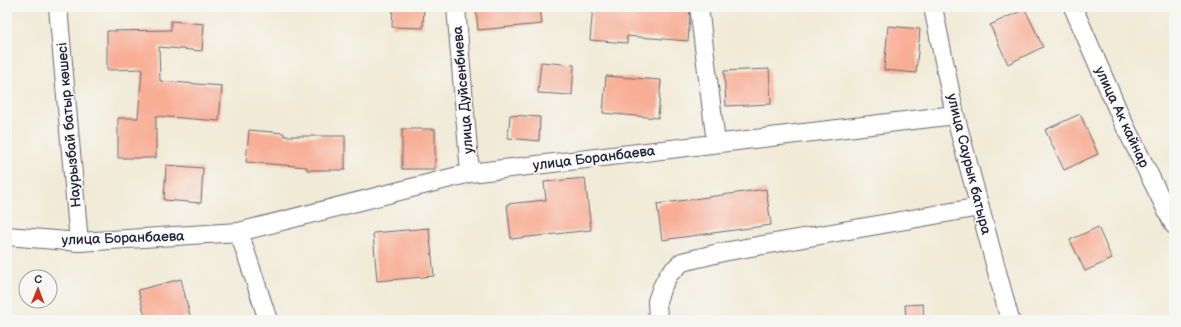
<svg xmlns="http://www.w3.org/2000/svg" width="1181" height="327" font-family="'Balsamiq Sans',sans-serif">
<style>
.building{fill:#f8ae95}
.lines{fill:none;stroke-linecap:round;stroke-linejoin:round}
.street-casing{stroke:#6a6871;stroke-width:20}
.street{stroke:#fff;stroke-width:18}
.labels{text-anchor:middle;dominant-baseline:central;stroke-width:3;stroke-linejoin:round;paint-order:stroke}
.street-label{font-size:14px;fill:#22223b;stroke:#f6f6f2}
</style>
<rect width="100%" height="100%" fill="#f6f6f2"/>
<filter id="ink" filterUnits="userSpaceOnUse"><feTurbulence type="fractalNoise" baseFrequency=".025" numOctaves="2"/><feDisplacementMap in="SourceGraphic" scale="8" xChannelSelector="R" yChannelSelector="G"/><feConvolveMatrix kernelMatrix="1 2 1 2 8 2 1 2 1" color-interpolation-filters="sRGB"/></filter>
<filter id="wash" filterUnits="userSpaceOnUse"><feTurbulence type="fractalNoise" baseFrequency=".012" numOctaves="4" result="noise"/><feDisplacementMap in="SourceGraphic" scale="16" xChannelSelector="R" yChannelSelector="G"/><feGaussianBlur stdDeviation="0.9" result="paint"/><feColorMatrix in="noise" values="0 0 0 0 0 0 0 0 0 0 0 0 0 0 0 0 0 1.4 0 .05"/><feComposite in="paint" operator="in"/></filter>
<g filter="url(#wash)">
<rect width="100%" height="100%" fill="#f1ead6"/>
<g id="blocks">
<g class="building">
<path d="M393,7h31l-1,21 -31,-1z"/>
<path d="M476,7h64l2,17 -64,6z"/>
<path d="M593,7h96l1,9 -2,25 -61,-5v7l-37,-3z"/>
<path d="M1025,9l18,38 -35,17 -18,-39z"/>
<path d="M171,21l33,3 -2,27 -43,-4 1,34 62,5 -3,35 -63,-5v42h-38v-40h20l4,-49 -35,1v-39l64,-1z"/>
<path d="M888,26l32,3 -4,44 -32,-3z"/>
<path d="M541,62l33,3 -2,30 -34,-2z"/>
<path d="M769,69l2,35 -45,2 -2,-35z"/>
<path d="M606,76l55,4 -3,38 -55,-5z"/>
<path d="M1080,114l18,40 -34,16 -19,-40z"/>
<path d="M510,115l30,2 -1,24 -31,-3z"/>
<rect x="402" y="129" width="33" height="40"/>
<path d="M249,130l35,3v3h61v34h-38v-3l-61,-5z"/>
<path d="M166,165l37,3 -2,35 -37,-3z"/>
<path d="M585,178l6,52 -80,9 -4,-35 39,-4 -2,-18z"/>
<path d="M766,189l5,36 -109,15 -5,-36z"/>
<path d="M1098,227l14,32 -27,12 -15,-31z"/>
<path d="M429,228l5,48 -57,5 -4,-48z"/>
<path d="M181,279l9,37 -15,4h-29l-8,-30z"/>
<path d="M923,304l1,16h-18l-1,-15z"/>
</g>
</g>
</g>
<g filter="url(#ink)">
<use href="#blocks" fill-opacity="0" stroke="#6a6871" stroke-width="1"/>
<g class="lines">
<defs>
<g id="street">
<path d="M58,7l21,235"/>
<path d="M456,7l14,166"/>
<path d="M699,7l17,136"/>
<path d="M933,7l22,108 55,205"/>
<path d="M1073,7l50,115 51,103"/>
<path d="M239,232l29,88"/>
<path d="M7,236l72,6 160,-10 231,-59 485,-58"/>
<path d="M658,320l-1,-19 5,-14 7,-13 13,-12 41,-10 257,-45"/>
</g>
</defs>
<use href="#street" class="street-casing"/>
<use href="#street" class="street"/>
</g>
</g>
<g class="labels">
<g class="street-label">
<text transform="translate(463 90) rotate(-95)">улица Дуйсенбиева</text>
<text transform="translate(1122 117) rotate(65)">улица Ак кайнар</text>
<text transform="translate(69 125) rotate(-95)">Наурызбай батыр көшесі</text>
<text transform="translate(594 158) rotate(-7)">улица Боранбаева</text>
<text transform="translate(969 164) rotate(76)">улица Саурык батыра</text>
<text transform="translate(123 238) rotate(-2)">улица Боранбаева</text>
</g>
</g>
<rect width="1181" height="327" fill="none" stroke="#f6f6f2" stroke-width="24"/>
<g transform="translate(38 289) rotate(1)"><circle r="19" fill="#f6f6f2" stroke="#a1a1a9"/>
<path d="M0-3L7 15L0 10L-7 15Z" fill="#c8321e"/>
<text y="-6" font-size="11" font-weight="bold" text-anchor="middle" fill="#22223b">С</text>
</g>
</svg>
